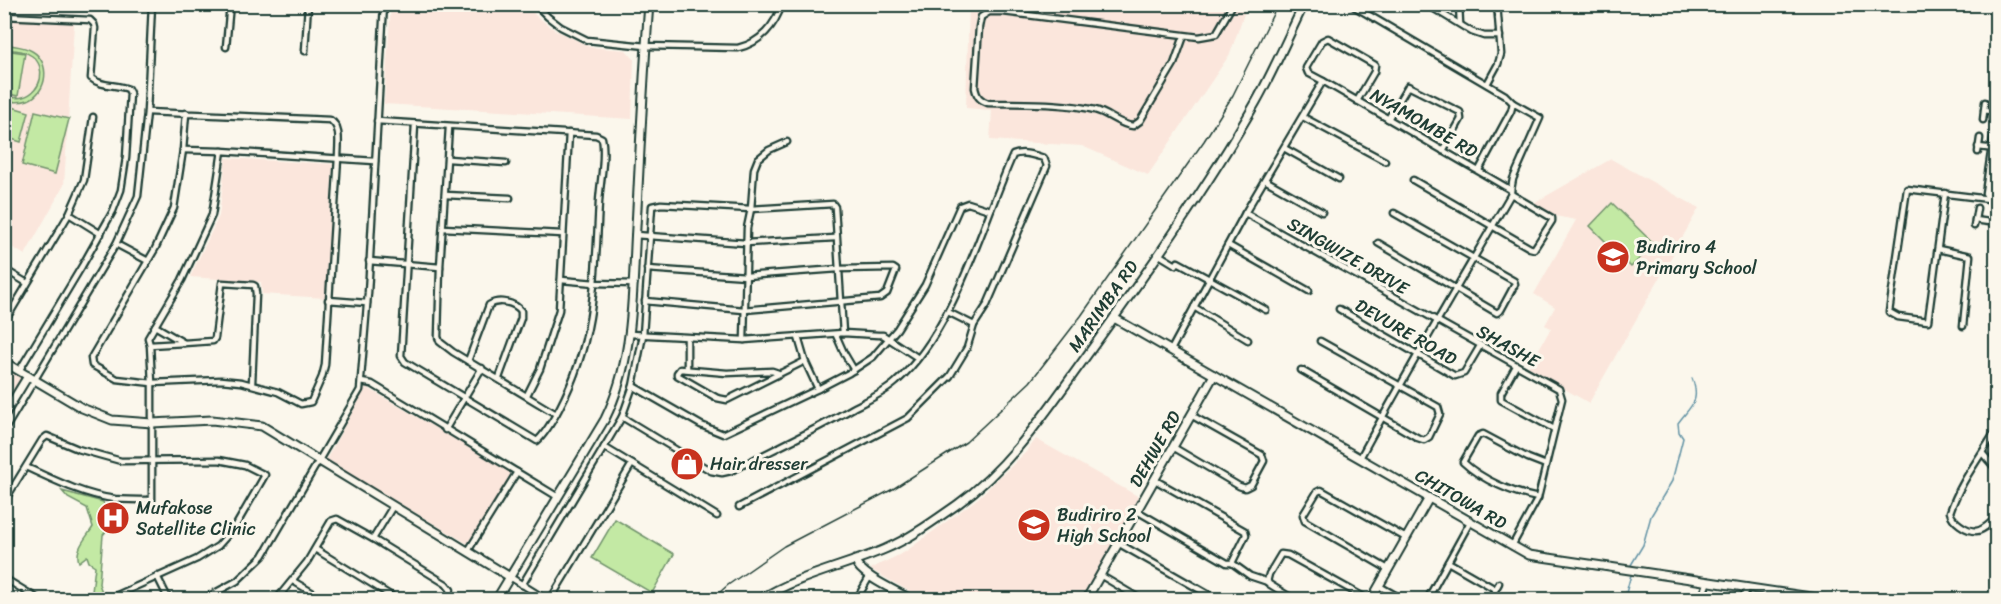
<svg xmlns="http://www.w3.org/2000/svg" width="2001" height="604" font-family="Sriracha,sans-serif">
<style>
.built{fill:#fbe6dc}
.green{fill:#c3e9a4;stroke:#71936c;stroke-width:1.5}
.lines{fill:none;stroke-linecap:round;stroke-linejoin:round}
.stream{stroke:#6393a5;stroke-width:1.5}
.street-casing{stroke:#1f3d34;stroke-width:9}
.secondary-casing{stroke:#1f3d34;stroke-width:11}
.street{stroke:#fbf7ec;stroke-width:4.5}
.secondary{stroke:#fbf7ec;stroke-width:7}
.rail{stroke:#1f3d34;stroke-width:1.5}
.labels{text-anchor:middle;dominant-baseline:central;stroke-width:6;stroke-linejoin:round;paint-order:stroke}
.street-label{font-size:18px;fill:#1f3d34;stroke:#fbf7ec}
.poi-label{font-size:18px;fill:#1f3d34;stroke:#fbf7ec;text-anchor:start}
</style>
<rect width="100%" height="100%" fill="#fbf7ec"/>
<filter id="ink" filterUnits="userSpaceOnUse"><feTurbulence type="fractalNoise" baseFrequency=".0167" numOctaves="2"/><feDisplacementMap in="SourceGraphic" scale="12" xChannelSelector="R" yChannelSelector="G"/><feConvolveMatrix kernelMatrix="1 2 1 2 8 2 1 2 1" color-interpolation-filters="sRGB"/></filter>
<g filter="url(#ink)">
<g class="built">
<path d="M391,5h137l7,10 20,15 35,17 36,3 8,9 -2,60 -248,-15z"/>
<path d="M969,5h278l-17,49 -82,121 -66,-29 -92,-6 2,-30 -26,-2z"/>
<path d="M4,19l70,5 -10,161 -39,70 -20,-12z"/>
<path d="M226,158l107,6 -7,134 -64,-4 -1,-12 -71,-5 29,-61z"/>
<path d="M1611,159l88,49 -110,195 -61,-35 23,-40 -6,-3 10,-18 -21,-13 42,-74 -21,-4 -21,-13z"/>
<path d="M5,366l18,11 -18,30z"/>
<path d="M366,387l144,85v6l-40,67 -144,-85z"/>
<path d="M1036,439l105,59 -58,101h-160l-53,-30 35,-17 72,-53 49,-47z"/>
</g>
<g class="green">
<path d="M5,44c8,2 19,2 27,7 19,11 16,41 -4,49 -8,3 -16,2 -23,1v-5c6,1 12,3 18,1 19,-5 24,-30 9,-41 -8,-6 -18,-6 -27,-7z"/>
<path d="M5,50l20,3 -7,43 -13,-3z"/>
<path d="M9,106l20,6 -8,30 -16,-5v-15z"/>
<path d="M35,111l34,8 -14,55 -33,-9z"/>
<path d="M1612,203l42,41 -23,23 -41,-41z"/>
<path d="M62,491l41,11c5,9 0,19 5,27l-5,6 -4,49 3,8 -7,4 -3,-4 3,-26 -6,-4 -2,-6 -8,6c-5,-13 8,-25 14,-35l-6,-19 -19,-10z"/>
<path d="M615,519l59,35 -22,39 -60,-35z"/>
</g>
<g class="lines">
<g class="stream">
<path d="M1631,565l12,-20 8,-29 21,-35 11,-43 -4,-6 -1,-9c13,-18 23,-21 14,-45"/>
<path d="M1624,600l7,-25"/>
</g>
<defs>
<g id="street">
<path d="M535,4l13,13 13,10 26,13 59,6 92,2c22,-5 37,-22 44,-44"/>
<path d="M1350,4l155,91 8,8 -2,8 -32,59"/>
<path d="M1426,4l46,28 12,4h16"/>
<path d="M1459,4l1,20"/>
<path d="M4,16l86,4 4,4 1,4 -4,50c10,9 25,6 37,11l2,4 -4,65 -5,32 -8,21 -31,55 -63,105"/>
<path d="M1184,36l-10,28 -34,57 -7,5c-14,-1 -25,-13 -38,-16 -34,-8 -72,-6 -107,-7 -8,-3 -11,-6 -13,-15l4,-61 2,-10 8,-5h14l196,25 17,-3 17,-30"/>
<path d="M226,47l4,-43"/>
<path d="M305,51l3,-47"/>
<path d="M1323,81l-15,-8 -2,-5 16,-27 6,-3 47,27 -1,7 -17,29"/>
<path d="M1487,84l11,-20 3,-10 -4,-50"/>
<path d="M1984,110l12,2"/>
<path d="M147,112l183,8c12,7 8,24 8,38l-13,207 -3,12 -11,25 -10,2 -23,-12 -37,-10 -20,-2 -69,3 -35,-4 -25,-14 -1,-7 64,-109 19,-41 9,-58 3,-37"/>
<path d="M1303,117l82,44"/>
<path d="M1388,119l20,-33 52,26 1,7 -18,32"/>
<path d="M1996,119l-11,74 11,17"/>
<path d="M1983,120l2,-18"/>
<path d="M377,121l219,14 6,3c4,17 -2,45 -3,64 -4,75 -3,136 -39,205 -6,11 -13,25 -23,34l-132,-79 -4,-6 14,-231"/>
<path d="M1978,147l18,2"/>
<path d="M1284,148l55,31"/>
<path d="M183,150l39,1"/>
<path d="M1978,152l2,-14"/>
<path d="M448,159l58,4"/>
<path d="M1265,180l57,32"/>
<path d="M1413,180l117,68 4,1 18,-28v-3l-41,-24"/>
<path d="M1987,185l9,1"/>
<path d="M1511,190l2,-11 27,-61 -27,-15"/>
<path d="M1945,193l-17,128 -30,-4 -9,-5 18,-123 82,10"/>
<path d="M445,195l65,3"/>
<path d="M1245,213l314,176 3,10 -24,99 -26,48"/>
<path d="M69,214l32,20"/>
<path d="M1975,220l14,2 7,-4"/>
<path d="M1974,226l3,-18"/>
<path d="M443,228l120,6"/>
<path d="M635,235l111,8 89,-5"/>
<path d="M1378,243l119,70 4,-3 14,-26 -1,-3 -120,-68"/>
<path d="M116,244l32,17"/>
<path d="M1228,245l81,46"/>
<path d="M1938,249l32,7 -7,70"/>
<path d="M1158,254l18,11 2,-3 88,48"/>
<path d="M369,261l71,6 9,-140"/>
<path d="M440,267l-2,70 2,5 13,10 103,62"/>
<path d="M4,269l23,14"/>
<path d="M561,280l34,3 39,1"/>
<path d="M328,300l39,3"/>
<path d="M645,301l99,9 136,-12 7,-5 9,-23 -3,-2 -55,1 -92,7 -99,-7"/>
<path d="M1194,307l54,33"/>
<path d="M1339,309l116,67 9,-3 16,-27"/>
<path d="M948,312l26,13"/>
<path d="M4,315l6,-2 59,-99 15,-34 9,-63"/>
<path d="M155,326l29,17 29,-2 2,-3 7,-55 31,2 2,1 1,8 -4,89"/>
<path d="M630,334l114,6 99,-7 35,2h5l35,23"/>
<path d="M836,335l8,18 10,17"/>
<path d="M798,337l7,24 13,28"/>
<path d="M744,340l3,-112 4,-19 3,-40 4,-10 11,-9 18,-8"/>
<path d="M150,345l34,-2"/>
<path d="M1171,350l74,-137 78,-132 188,109v4c-51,88 -103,175 -151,264"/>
<path d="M468,361l21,-56c10,-6 25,-3 32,6v7l-22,60"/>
<path d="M1516,366l-15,27v7l53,29"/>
<path d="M687,369v-31"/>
<path d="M1301,370l117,68 6,2 5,-3 11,-23 -2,-7 -118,-66"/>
<path d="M778,373l-6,-2 -45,2 -47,-4 -3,4v2l40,23 10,2 78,-39"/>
<path d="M361,382l11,2 186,113"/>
<path d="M633,386l68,39 22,9 95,-45 31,-16 24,-16 24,-28 28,-44 35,-79 8,-3 22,7"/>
<path d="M527,395l13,-26 19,-59 10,-177"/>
<path d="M622,417l89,54 11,2 9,-2c41,-21 83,-40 122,-63 15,-8 31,-15 43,-26 58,-50 86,-158 117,-227 10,-4 21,0 31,3l3,8 -60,139 -13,20 -7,23 -17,28 -42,42 -169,89"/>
<path d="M445,430l37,-62"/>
<path d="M1996,430c-15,26 -36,52 -46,82 2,9 16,19 26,19 7,0 15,-9 20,-13"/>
<path d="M4,431l112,-187 22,-48 9,-84 5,-108"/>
<path d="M1173,447l66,39 6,2 6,-3 13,-24 -2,-6 -71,-40"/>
<path d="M1983,454l13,15"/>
<path d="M632,464l85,52"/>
<path d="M26,467c28,13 58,28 89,32 12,1 25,1 37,1v-117l-2,-38 -2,-7 34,-58 30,-65 10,-64 153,10"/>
<path d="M1538,498c-25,-5 -56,-18 -75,-36l15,-26 5,-2 45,24 18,7"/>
<path d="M4,502l38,-62 5,-4 31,13 43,12 98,-1 26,5 20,10 -30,52 -17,19 -21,13 -91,41"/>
<path d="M1137,511l90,52h5l14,-28 -1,-4 -90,-51"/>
<path d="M373,539l20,-33"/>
<path d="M1118,543l100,57"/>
<path d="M315,549l83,51"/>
<path d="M468,551l49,-79"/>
<path d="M1448,562l47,27"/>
<path d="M1232,563l18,13 18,6"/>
<path d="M1388,569l-83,-48 -2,-6 14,-23 4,-2 85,48"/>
<path d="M1100,575l42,25"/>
<path d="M157,576l12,24"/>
<path d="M510,577l37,23"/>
<path d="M4,578l36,22"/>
<path d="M293,581l32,19"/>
<path d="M522,585l100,-168 11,-31 10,-51 9,-129 9,-2 90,5 82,-5 2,3 8,126"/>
<path d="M1379,586l25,14"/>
<path d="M1430,594l10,6"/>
<path d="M1493,594l6,-11"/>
<path d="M202,600l35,-19 26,-25 97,-166 8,-97 16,-289"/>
<path d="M276,600l31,-38 24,-41 6,-2 36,20 73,45 5,6 -5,10"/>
<path d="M550,600l82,-136 -28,-17"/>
<path d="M856,600l14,-24"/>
<path d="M1295,600l-26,-16 -2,-2 2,-8 12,-20 7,1 81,45"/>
<path d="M1427,600l43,-78"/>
<path d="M1701,600l7,-19"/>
<path d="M1742,600l6,-13"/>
</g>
<g id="secondary">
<path d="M1114,318l415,237 302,45"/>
<path d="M4,362l24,14"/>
<path d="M4,415l24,-39 54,32 30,12 40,3 60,-3 50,6 248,151"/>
<path d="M855,560c5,16 42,31 57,40"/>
<path d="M496,600l109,-181c30,-60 27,-127 31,-192 4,-74 7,-148 13,-223"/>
<path d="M759,600c40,-25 84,-33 126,-51 26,-11 50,-29 73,-45 53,-38 89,-94 127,-146 60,-83 120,-167 171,-256 18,-32 32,-65 48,-98"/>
<path d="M1086,600l128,-225"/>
<path d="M1371,600l58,-102"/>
</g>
</defs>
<use href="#street" class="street-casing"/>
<use href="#secondary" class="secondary-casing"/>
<use href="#street" class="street"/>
<use href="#secondary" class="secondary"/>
<path class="rail" d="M711,600l17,-15 56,-39 109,-57 73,-47 64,-60 51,-66 123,-175 29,-46 45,-91"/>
</g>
</g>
<defs>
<symbol id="school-disc" viewBox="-11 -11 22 22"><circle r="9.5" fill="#c8321e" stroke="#fbf7ec"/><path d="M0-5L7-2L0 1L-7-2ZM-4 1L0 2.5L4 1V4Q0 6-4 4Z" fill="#fff"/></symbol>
<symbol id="shop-disc" viewBox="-11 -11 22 22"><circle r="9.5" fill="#c8321e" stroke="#fbf7ec"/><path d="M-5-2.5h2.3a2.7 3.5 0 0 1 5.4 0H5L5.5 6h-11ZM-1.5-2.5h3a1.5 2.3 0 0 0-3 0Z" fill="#fff"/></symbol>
<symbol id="hospital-disc" viewBox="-11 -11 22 22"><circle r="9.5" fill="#c8321e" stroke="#fbf7ec"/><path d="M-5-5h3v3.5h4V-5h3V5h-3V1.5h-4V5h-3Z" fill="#fff"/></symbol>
</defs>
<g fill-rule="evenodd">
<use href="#school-disc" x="1594" y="238" width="38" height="38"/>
<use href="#shop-disc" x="668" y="445" width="38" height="38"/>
<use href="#hospital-disc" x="94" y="499" width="38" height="38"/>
<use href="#school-disc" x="1015" y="506" width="38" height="38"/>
</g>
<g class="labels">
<g class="street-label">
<text transform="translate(1424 123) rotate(30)">NYAMOMBE RD</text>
<text transform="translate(1348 256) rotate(30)">SINGWIZE DRIVE</text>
<text transform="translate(1103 306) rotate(-55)">MARIMBA RD</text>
<text transform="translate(1406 332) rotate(30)">DEVURE ROAD</text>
<text transform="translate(1508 346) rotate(29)">SHASHE</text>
<text transform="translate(1155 449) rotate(-60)">DEHWE RD</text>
<text transform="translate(1461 499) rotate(30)">CHITOWA RD</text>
</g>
<g class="poi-label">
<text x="1636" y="247">Budiriro 4<tspan x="1636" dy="21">Primary School</tspan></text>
<text x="710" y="464">Hair dresser</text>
<text x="136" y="508">Mufakose<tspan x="136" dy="21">Satellite Clinic</tspan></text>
<text x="1057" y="515">Budiriro 2<tspan x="1057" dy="21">High School</tspan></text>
</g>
</g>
<rect width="2001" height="604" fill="none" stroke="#fbf7ec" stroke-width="24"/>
<rect x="12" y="12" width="1977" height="580" fill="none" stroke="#1f3d34" stroke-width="2" filter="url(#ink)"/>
</svg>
